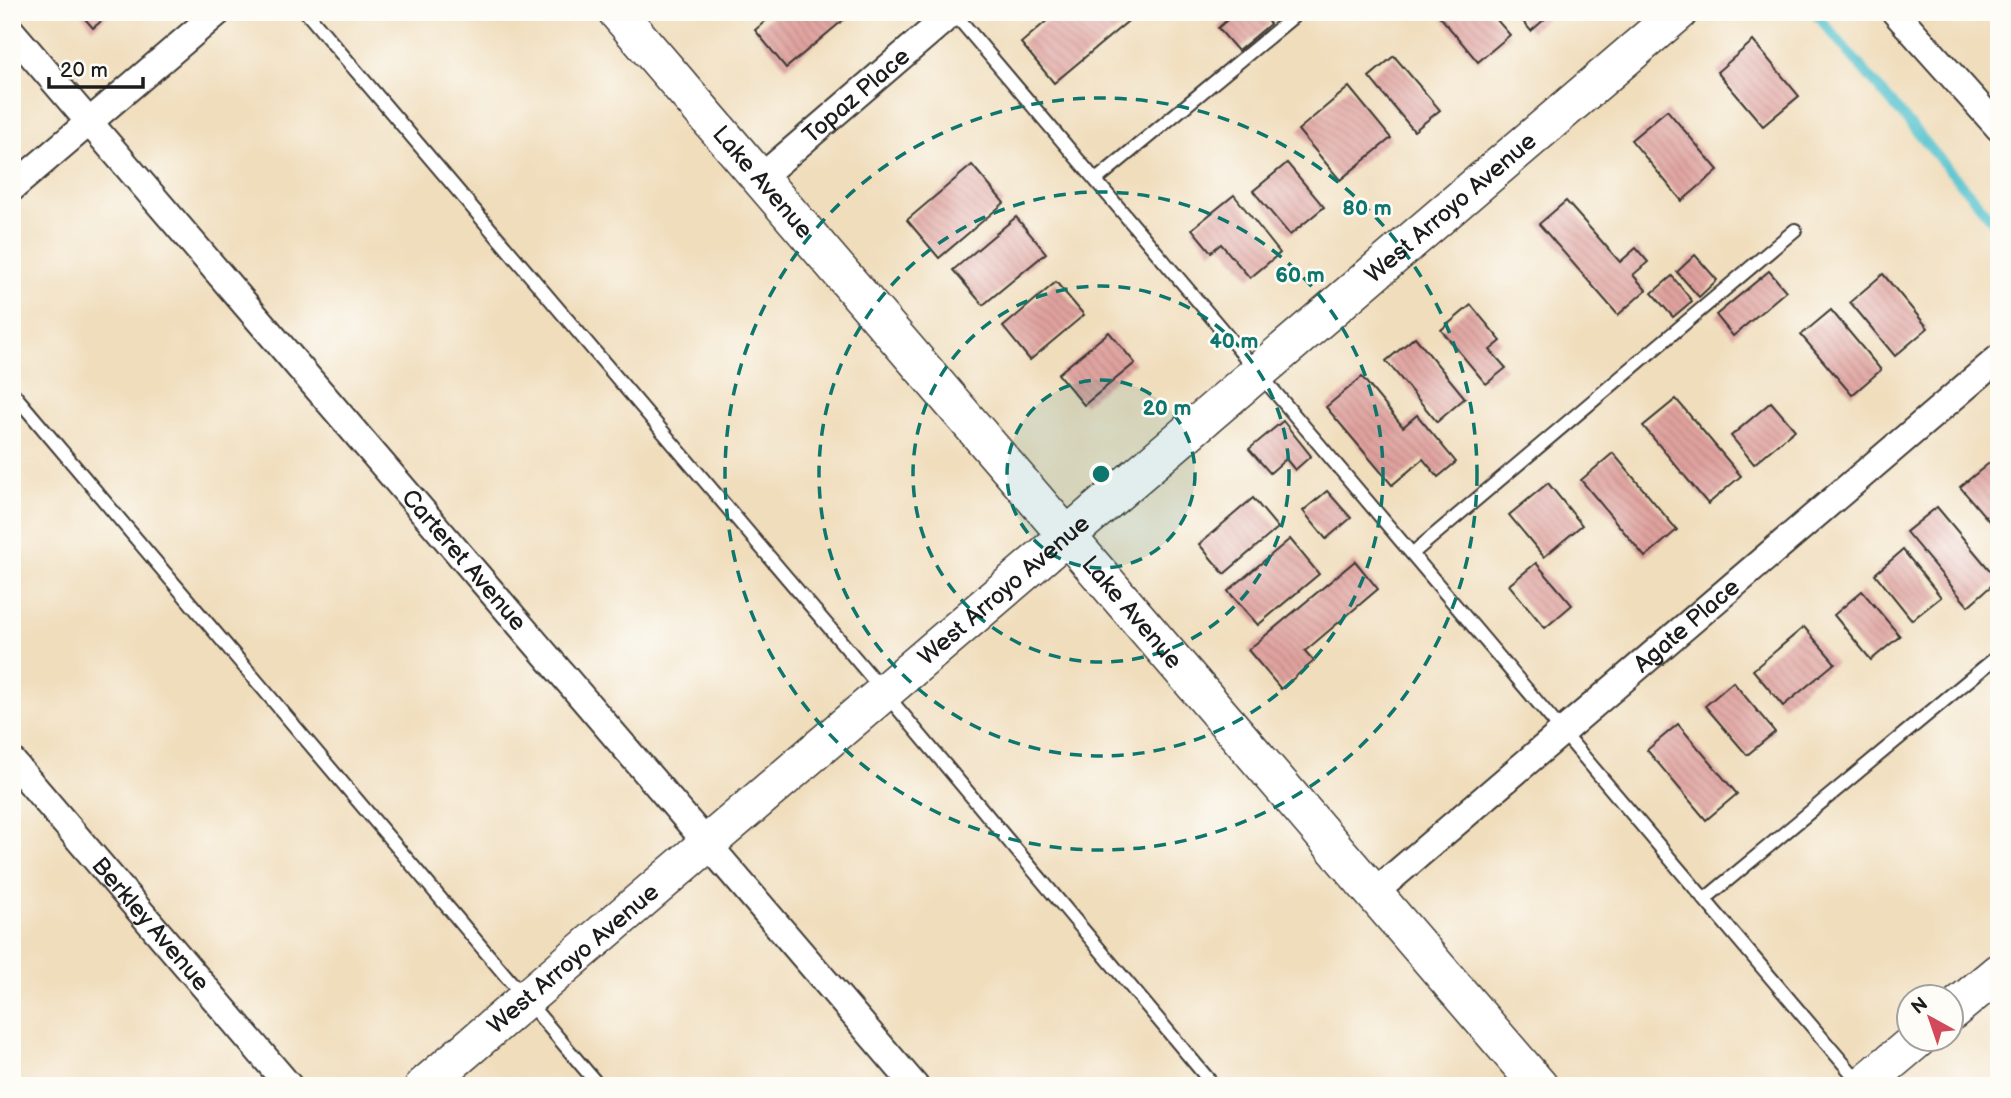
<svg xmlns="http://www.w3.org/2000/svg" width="2011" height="1098" font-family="'Balsamiq Sans',sans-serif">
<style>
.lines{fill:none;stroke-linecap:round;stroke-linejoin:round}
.stream{stroke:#56c3ce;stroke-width:10}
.building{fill:url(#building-back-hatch)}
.lane-casing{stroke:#3c3934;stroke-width:16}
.street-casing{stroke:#3c3934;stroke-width:30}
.secondary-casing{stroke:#3c3934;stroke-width:40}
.lane{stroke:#fff;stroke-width:12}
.street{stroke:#fff;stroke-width:26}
.secondary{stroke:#fff;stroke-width:37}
.ring{fill:none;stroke:#0f766e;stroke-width:3.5;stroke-dasharray:12 9}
.labels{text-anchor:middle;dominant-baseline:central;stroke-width:5;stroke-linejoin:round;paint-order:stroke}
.street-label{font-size:24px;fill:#1c1c1c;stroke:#fdfcf7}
.centre{fill:#0f766e;stroke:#fdfcf7;stroke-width:3.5}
.ring-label{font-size:21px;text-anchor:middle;font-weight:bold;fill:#0f766e;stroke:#fdfcf7;stroke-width:5;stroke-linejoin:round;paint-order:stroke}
</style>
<defs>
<pattern id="building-back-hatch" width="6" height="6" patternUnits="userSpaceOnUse" patternTransform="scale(1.75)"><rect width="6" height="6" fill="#dfa19d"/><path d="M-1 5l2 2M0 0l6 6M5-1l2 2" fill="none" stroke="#bf8a87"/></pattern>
</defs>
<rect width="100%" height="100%" fill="#fdfcf7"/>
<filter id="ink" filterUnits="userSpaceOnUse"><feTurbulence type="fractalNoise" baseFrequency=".0143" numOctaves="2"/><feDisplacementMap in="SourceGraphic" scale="14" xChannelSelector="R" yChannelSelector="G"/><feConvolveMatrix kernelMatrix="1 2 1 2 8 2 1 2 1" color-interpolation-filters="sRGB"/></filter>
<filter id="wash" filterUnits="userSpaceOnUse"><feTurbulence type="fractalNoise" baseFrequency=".00686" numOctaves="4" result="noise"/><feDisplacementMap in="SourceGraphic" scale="28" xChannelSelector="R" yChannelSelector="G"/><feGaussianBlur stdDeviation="1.57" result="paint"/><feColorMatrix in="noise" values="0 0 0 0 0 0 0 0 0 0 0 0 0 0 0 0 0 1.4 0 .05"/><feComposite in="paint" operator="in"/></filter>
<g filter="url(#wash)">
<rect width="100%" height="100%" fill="#f0ddbc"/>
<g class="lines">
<path class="stream" d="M1814,12l185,216"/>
</g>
<g id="blocks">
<g class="building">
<path d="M79,12h33l-19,16z"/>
<path d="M776,12h69l3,4 -62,52 -31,-38z"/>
<path d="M1057,12h82l-85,71 -33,-40z"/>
<path d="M1236,12h24l10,12 -32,27 -20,-23z"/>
<path d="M1436,12h54l20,23 -32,27z"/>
<path d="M1515,12h38l-22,19z"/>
<path d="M1753,41l46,55 -36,30 -46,-54z"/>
<path d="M1394,56l46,54 -26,21 -45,-54z"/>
<path d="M1349,87l42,51 -51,42 -42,-50z"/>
<path d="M1667,110l51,60 -36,31 -51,-61z"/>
<path d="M1287,163l37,44 -34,28 -37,-44z"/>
<path d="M972,165l32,38 -65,55 -32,-38z"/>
<path d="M1234,195l46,58 -30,25 -29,-34 -10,8 -19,-23z"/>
<path d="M1566,201l54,61 16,-14 12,14 -15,13 13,15 -28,25 -79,-91z"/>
<path d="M1016,217l30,36 -63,52 -30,-35z"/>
<path d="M1695,255l22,25 -18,17 -22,-25z"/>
<path d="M1769,271l17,20 -53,45 -17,-21z"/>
<path d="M1883,274l45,54 -33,28 -45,-54z"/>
<path d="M1672,276l20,25 -19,16 -21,-24z"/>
<path d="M1056,282l28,33 -54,45 -27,-33z"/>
<path d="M1471,305l30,36 -11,9 16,18 -20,16 -45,-54z"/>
<path d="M1831,310l50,60 -29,25 -51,-60z"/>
<path d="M1109,332l26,31 -51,42 -26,-31z"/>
<path d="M1415,337l50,61 -28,24 -51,-61z"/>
<path d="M1362,377l41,50 14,-12 39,47 -18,15 -15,-18 -31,26 -66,-78z"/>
<path d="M1676,399l65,77 -33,28 -65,-78z"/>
<path d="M1771,402l24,28 -41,34 -23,-28z"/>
<path d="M1283,421l28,35 -16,14 -9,-11 -16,14 -21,-24z"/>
<path d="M1613,453l64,77 -32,27 -64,-77z"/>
<path d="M1994,459l5,5v69l-39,-46z"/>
<path d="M1548,483l34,42 -38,32 -35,-42z"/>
<path d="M1327,491l24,27 -25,21 -23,-28z"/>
<path d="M1253,498l25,30 -54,46 -25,-30z"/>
<path d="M1937,507l61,73 -30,26 -62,-74z"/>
<path d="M1290,539l29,35 -61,51 -30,-34z"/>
<path d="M1903,550l38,47 -29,23 -37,-46z"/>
<path d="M1355,561l23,28 -73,62 9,10 -33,28 -33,-39z"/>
<path d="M1536,563l36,42 -27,23 -36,-43z"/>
<path d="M1862,591l38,45 -29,24 -37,-45z"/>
<path d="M1804,627l31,36 -52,43 -30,-36z"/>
<path d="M1733,682l42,50 -28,23 -42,-49z"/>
<path d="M1678,724l59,70 -31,26 -59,-70z"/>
</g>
</g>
</g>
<g filter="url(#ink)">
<use href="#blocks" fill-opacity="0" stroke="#3c3934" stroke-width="2"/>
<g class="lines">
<defs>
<g id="lane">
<path d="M306,12l578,680 330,394"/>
<path d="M953,12l907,1071"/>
<path d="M1096,180l203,-168"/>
<path d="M12,392l587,694"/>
<path d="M1413,553l382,-323"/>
<path d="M1705,899l294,-244"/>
</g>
<g id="street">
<path d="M1895,12l104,116"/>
<path id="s1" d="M12,32l903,1054"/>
<path id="s2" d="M759,179l194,-167"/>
<path d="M12,188l206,-176"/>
<path id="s3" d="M12,761l277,325"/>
<path id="s4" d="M1375,892l624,-534"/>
</g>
<g id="secondary">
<path id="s5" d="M617,12l922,1074"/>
<path d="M1952,1011l47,-39"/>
<path id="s6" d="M424,1086l1255,-1074"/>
<path d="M1862,1086l57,-48"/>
</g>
</defs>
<use href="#lane" class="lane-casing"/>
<use href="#street" class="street-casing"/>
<use href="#secondary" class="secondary-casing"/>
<use href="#lane" class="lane"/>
<use href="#street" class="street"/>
<use href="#secondary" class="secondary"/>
</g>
</g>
<circle cx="1101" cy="474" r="94" fill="#0f766e" fill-opacity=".12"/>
<g class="ring">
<circle cx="1101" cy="474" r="94"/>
<circle cx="1101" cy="474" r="188"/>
<circle cx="1101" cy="474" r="282"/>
<circle cx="1101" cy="474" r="376"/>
</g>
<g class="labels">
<g class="street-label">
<text stroke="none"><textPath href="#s2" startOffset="128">Topaz Place</textPath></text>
<text stroke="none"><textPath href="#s5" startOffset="224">Lake Avenue</textPath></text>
<text stroke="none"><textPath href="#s6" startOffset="1351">West Arroyo Avenue</textPath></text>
<text stroke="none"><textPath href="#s1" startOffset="695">Carteret Avenue</textPath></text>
<text stroke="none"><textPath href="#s6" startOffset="763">West Arroyo Avenue</textPath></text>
<text stroke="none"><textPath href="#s5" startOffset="791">Lake Avenue</textPath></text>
<text stroke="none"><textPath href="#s4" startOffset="410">Agate Place</textPath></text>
<text stroke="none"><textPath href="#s3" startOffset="214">Berkley Avenue</textPath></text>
<text stroke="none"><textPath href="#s6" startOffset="196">West Arroyo Avenue</textPath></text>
</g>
</g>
<circle cx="1101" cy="474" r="10" class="centre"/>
<g class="ring-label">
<text x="1367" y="215">80 m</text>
<text x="1300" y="282">60 m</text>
<text x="1234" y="348">40 m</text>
<text x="1167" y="415">20 m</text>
</g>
<rect width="2011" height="1098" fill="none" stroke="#fdfcf7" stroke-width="42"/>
<g transform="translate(1930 1018) rotate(320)"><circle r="33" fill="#fdfcf7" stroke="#a3a29f" stroke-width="2"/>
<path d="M0-5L12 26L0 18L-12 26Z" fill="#d1495b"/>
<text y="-10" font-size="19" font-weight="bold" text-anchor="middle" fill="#1c1c1c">N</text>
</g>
<path d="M49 77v10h94v-10" fill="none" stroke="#1c1c1c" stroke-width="3.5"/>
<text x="60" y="77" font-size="21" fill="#1c1c1c" stroke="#fdfcf7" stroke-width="5" paint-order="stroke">20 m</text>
</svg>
